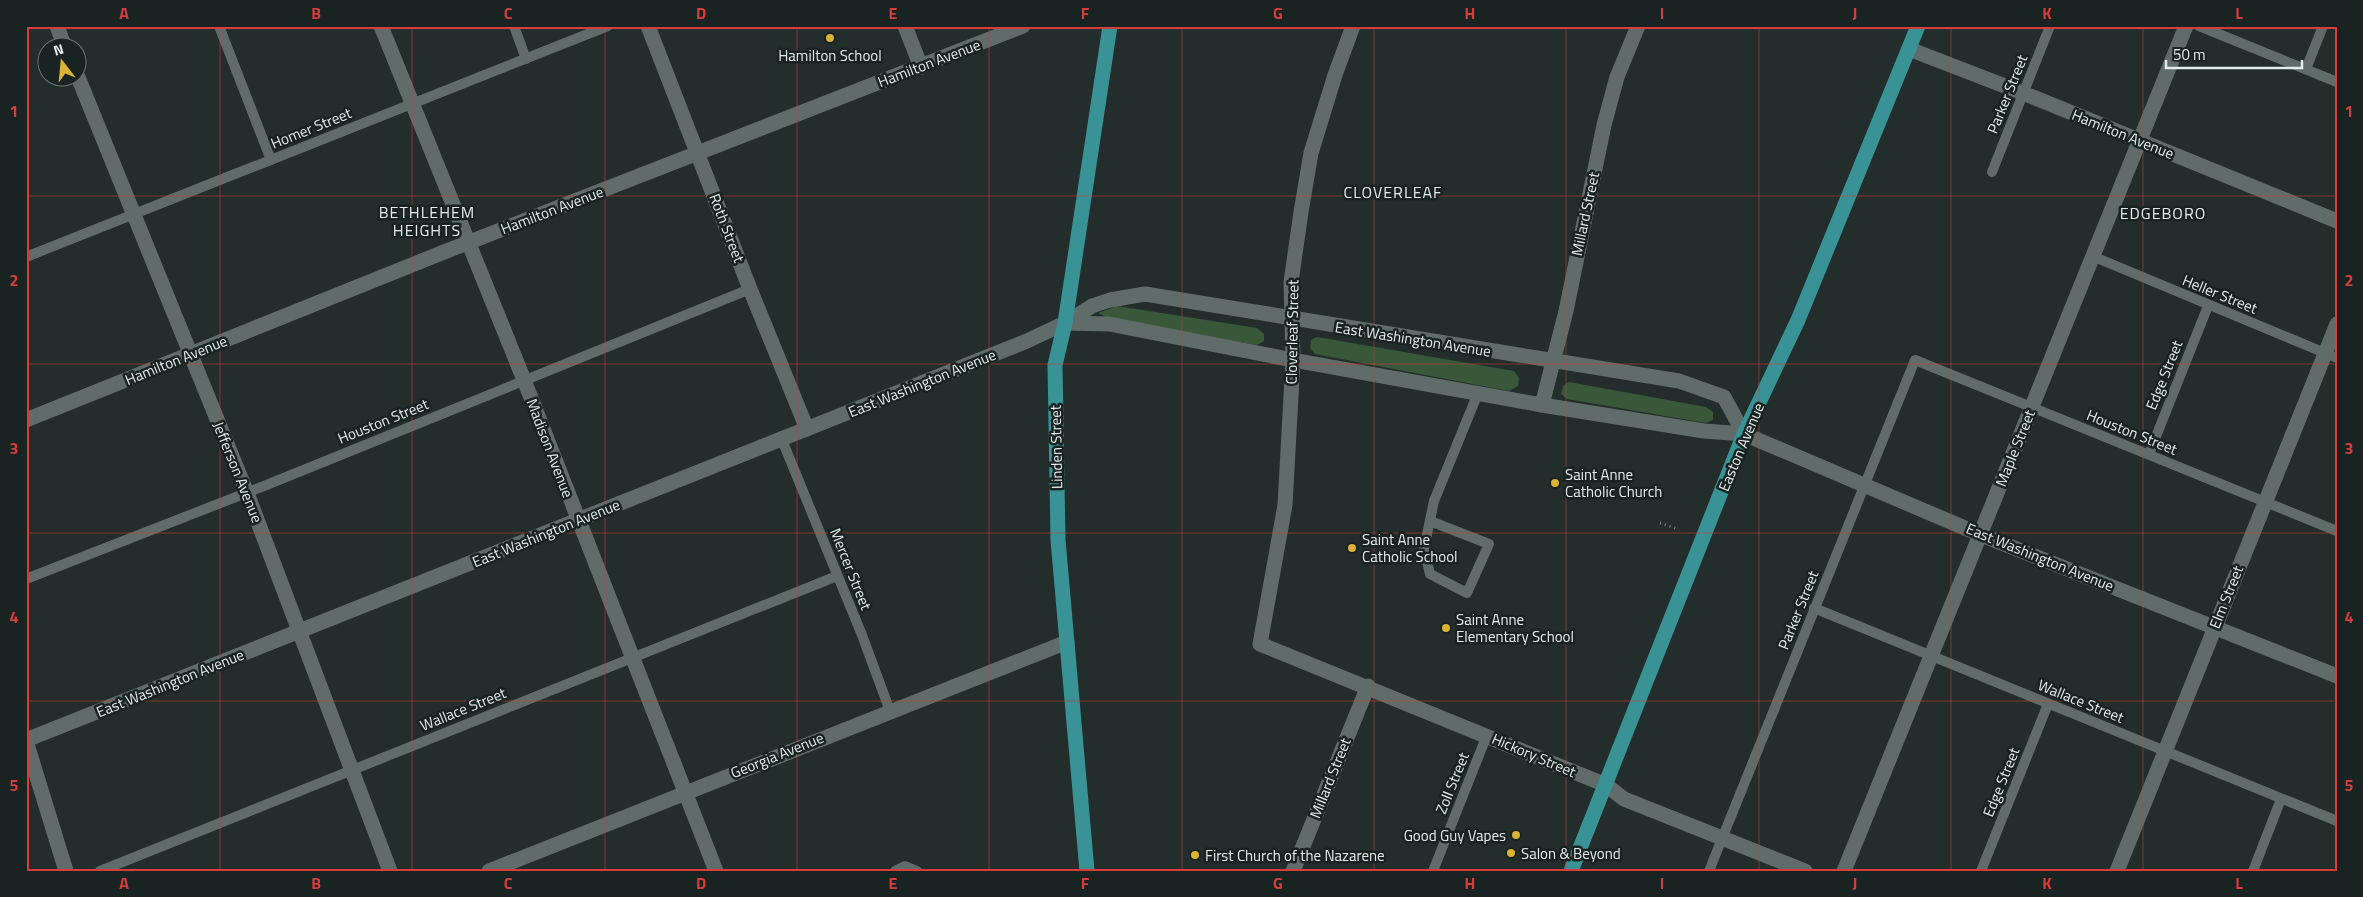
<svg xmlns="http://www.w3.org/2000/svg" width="2363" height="897" font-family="'Titillium Web',sans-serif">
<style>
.green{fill:#385839}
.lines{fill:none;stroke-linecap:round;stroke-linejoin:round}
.path{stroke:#7e8785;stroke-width:3;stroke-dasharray:1 4;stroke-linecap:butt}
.lane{stroke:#5f6c69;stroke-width:10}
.street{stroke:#5f6c69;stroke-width:15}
.secondary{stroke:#5f6c69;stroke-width:15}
.primary{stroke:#399295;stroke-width:15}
.grid{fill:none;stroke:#d83c3c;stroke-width:1;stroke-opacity:0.55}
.poi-dot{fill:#dbb233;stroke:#192422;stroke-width:2}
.labels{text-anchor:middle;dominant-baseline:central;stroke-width:5;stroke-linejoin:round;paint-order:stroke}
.poi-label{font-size:15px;fill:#e5eceb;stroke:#192422;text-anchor:start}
.street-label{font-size:15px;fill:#e5eceb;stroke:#192422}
.neighbourhood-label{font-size:16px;letter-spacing:1px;fill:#e5eceb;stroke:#192422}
.neatline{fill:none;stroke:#d83c3c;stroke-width:2}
.grid-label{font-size:16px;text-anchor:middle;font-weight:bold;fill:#d83c3c}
</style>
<rect width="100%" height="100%" fill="#232e2c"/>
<g class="green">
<path d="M1117,306l140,22 7,6v7l-7,4 -143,-24 -16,-8z"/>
<path d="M1317,337l197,34 5,7 -1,8 -9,5 -194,-37 -5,-6 1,-8z"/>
<path d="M1569,382l137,25 7,5v8l-7,3 -139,-24 -6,-5 2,-8z"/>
</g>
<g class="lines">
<path class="path" d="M1660,523l18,6"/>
<g class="lane">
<path d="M219,26l52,134"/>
<path d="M514,26l12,33"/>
<path d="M2199,26l138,56"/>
<path d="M2306,69l17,-43"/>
<path d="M1992,172l58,-146"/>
<path d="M2092,256l245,102"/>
<path d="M26,257l582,-231"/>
<path d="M782,440l80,195 28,76"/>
<path d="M2149,454l59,-148"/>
<path d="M1430,521l59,23 -22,49 -37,-19 -6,-25 10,-48 44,-108"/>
<path d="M26,579l238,-93 486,-197"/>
<path d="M1814,608l523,213"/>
<path d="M100,871l737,-295"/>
<path d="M895,871l10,-5 12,5"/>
<path d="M1433,871l54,-136"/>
<path d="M1709,871l206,-511 422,171"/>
<path d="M1981,871l67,-167"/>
<path d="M2253,871l28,-72"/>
</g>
<g class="street">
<path d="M57,26l8,22"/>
<path d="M381,26l143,354 192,491"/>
<path d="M648,26l102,263 57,140"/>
<path d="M905,26l16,41"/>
<path d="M1353,26l-18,49 -24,78 -10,59 -10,70 2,78 -8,145 -25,139 346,141 18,14 181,72"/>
<path d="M1909,49l114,44 314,128"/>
<path d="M78,77l169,416 143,378"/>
<path d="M1542,405l24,-94 38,-186 13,-48 21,-51"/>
<path d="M26,420l418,-168 579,-226"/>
<path d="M26,741l40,130"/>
<path d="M489,871l578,-229"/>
<path d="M1293,871l75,-185"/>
<path d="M1844,871l342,-845"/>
<path d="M2117,871l220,-547"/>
</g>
<g class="secondary">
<path d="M1065,323l44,1 184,36 249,45 162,26 40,3 235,100 358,142"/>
<path d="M26,740l1001,-399 38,-18 27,-17 18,-6 35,-6 534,87 45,16 20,37"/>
</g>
<g class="primary">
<path d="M1087,871l-29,-331 -3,-175 10,-42 45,-297"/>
<path d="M1571,871l173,-437 54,-114 120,-294"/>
</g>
</g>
<path class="grid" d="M220,26v845M412,26v845M605,26v845M797,26v845M989,26v845M1182,26v845M1374,26v845M1566,26v845M1759,26v845M1951,26v845M2143,26v845M26,196h2311M26,364h2311M26,533h2311M26,701h2311"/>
<g class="poi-dot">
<circle cx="830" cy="38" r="5"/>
<circle cx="1555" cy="483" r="5"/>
<circle cx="1352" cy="548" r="5"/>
<circle cx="1446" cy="628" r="5"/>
<circle cx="1516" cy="835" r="5"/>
<circle cx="1511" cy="853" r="5"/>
<circle cx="1195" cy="855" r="5"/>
</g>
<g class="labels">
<g class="poi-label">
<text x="830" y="55" text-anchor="middle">Hamilton School</text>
<text x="1565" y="474">Saint Anne<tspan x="1565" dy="17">Catholic Church</tspan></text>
<text x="1362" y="539">Saint Anne<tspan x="1362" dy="17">Catholic School</tspan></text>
<text x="1456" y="619">Saint Anne<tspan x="1456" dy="17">Elementary School</tspan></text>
<text x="1506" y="835" text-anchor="end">Good Guy Vapes</text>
<text x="1521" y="853">Salon &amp; Beyond</text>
<text x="1205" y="855">First Church of the Nazarene</text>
</g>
<g class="street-label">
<text transform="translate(929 63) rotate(-21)">Hamilton Avenue</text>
<text transform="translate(2007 94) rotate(-68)">Parker Street</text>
<text transform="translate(311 128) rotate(-22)">Homer Street</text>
<text transform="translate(2123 134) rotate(22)">Hamilton Avenue</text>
<text transform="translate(552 210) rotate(-21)">Hamilton Avenue</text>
<text transform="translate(1585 214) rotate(-78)">Millard Street</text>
<text transform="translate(727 228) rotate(69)">Roth Street</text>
<text transform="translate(2220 294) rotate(22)">Heller Street</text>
<text transform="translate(1292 332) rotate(-89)">Cloverleaf Street</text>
<text transform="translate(1413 339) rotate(9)">East Washington Avenue</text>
<text transform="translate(176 360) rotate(-22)">Hamilton Avenue</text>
<text transform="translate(2164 375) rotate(-68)">Edge Street</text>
<text transform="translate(922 383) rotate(-22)">East Washington Avenue</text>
<text transform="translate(383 421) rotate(-22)">Houston Street</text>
<text transform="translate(2132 432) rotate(22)">Houston Street</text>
<text transform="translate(1056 447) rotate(-91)">Linden Street</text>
<text transform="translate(1741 447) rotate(-67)">Easton Avenue</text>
<text transform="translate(550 448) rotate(69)">Madison Avenue</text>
<text transform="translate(2015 448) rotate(-68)">Maple Street</text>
<text transform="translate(238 472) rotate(68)">Jefferson Avenue</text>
<text transform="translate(546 533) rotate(-22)">East Washington Avenue</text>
<text transform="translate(2040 557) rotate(22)">East Washington Avenue</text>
<text transform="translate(851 569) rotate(68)">Mercer Street</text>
<text transform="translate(2226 597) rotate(-68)">Elm Street</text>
<text transform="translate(1798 610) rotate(-68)">Parker Street</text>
<text transform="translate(170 683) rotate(-22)">East Washington Avenue</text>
<text transform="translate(2081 701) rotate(22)">Wallace Street</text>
<text transform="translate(463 709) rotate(-22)">Wallace Street</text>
<text transform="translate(777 755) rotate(-22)">Georgia Avenue</text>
<text transform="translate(1534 755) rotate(23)">Hickory Street</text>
<text transform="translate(1330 778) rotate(-68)">Millard Street</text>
<text transform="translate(2001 782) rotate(-68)">Edge Street</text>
<text transform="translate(1452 783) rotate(-68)">Zoll Street</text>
</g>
<g class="neighbourhood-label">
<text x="1393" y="192">CLOVERLEAF</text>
<text x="427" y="212">BETHLEHEM<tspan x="427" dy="18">HEIGHTS</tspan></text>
<text x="2163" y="213">EDGEBORO</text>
</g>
</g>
<rect width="2363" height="897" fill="none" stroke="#192422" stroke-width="55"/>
<g transform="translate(62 62) rotate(344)"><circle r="24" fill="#192422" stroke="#6b7472"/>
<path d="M0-4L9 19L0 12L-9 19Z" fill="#dbb233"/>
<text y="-8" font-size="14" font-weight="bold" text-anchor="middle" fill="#e5eceb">N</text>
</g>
<path d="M2166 60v8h136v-8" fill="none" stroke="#e5eceb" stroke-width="2.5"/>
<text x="2173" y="60" font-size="15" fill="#e5eceb" stroke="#192422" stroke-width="4" paint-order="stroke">50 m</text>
<rect x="28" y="28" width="2308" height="842" class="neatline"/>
<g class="grid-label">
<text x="124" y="19">A</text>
<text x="316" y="19">B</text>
<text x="508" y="19">C</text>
<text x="701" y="19">D</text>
<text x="893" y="19">E</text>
<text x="1085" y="19">F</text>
<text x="1278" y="19">G</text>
<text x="1470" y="19">H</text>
<text x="1662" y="19">I</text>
<text x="1855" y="19">J</text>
<text x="2047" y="19">K</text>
<text x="2239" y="19">L</text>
<text x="14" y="117">1</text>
<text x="2349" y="117">1</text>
<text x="14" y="286">2</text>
<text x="2349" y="286">2</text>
<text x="14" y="454">3</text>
<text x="2349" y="454">3</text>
<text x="14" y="623">4</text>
<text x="2349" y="623">4</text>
<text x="14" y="791">5</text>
<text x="2349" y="791">5</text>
<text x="124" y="889">A</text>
<text x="316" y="889">B</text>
<text x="508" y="889">C</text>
<text x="701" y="889">D</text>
<text x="893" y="889">E</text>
<text x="1085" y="889">F</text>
<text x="1278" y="889">G</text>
<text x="1470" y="889">H</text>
<text x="1662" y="889">I</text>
<text x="1855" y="889">J</text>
<text x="2047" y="889">K</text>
<text x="2239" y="889">L</text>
</g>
</svg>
